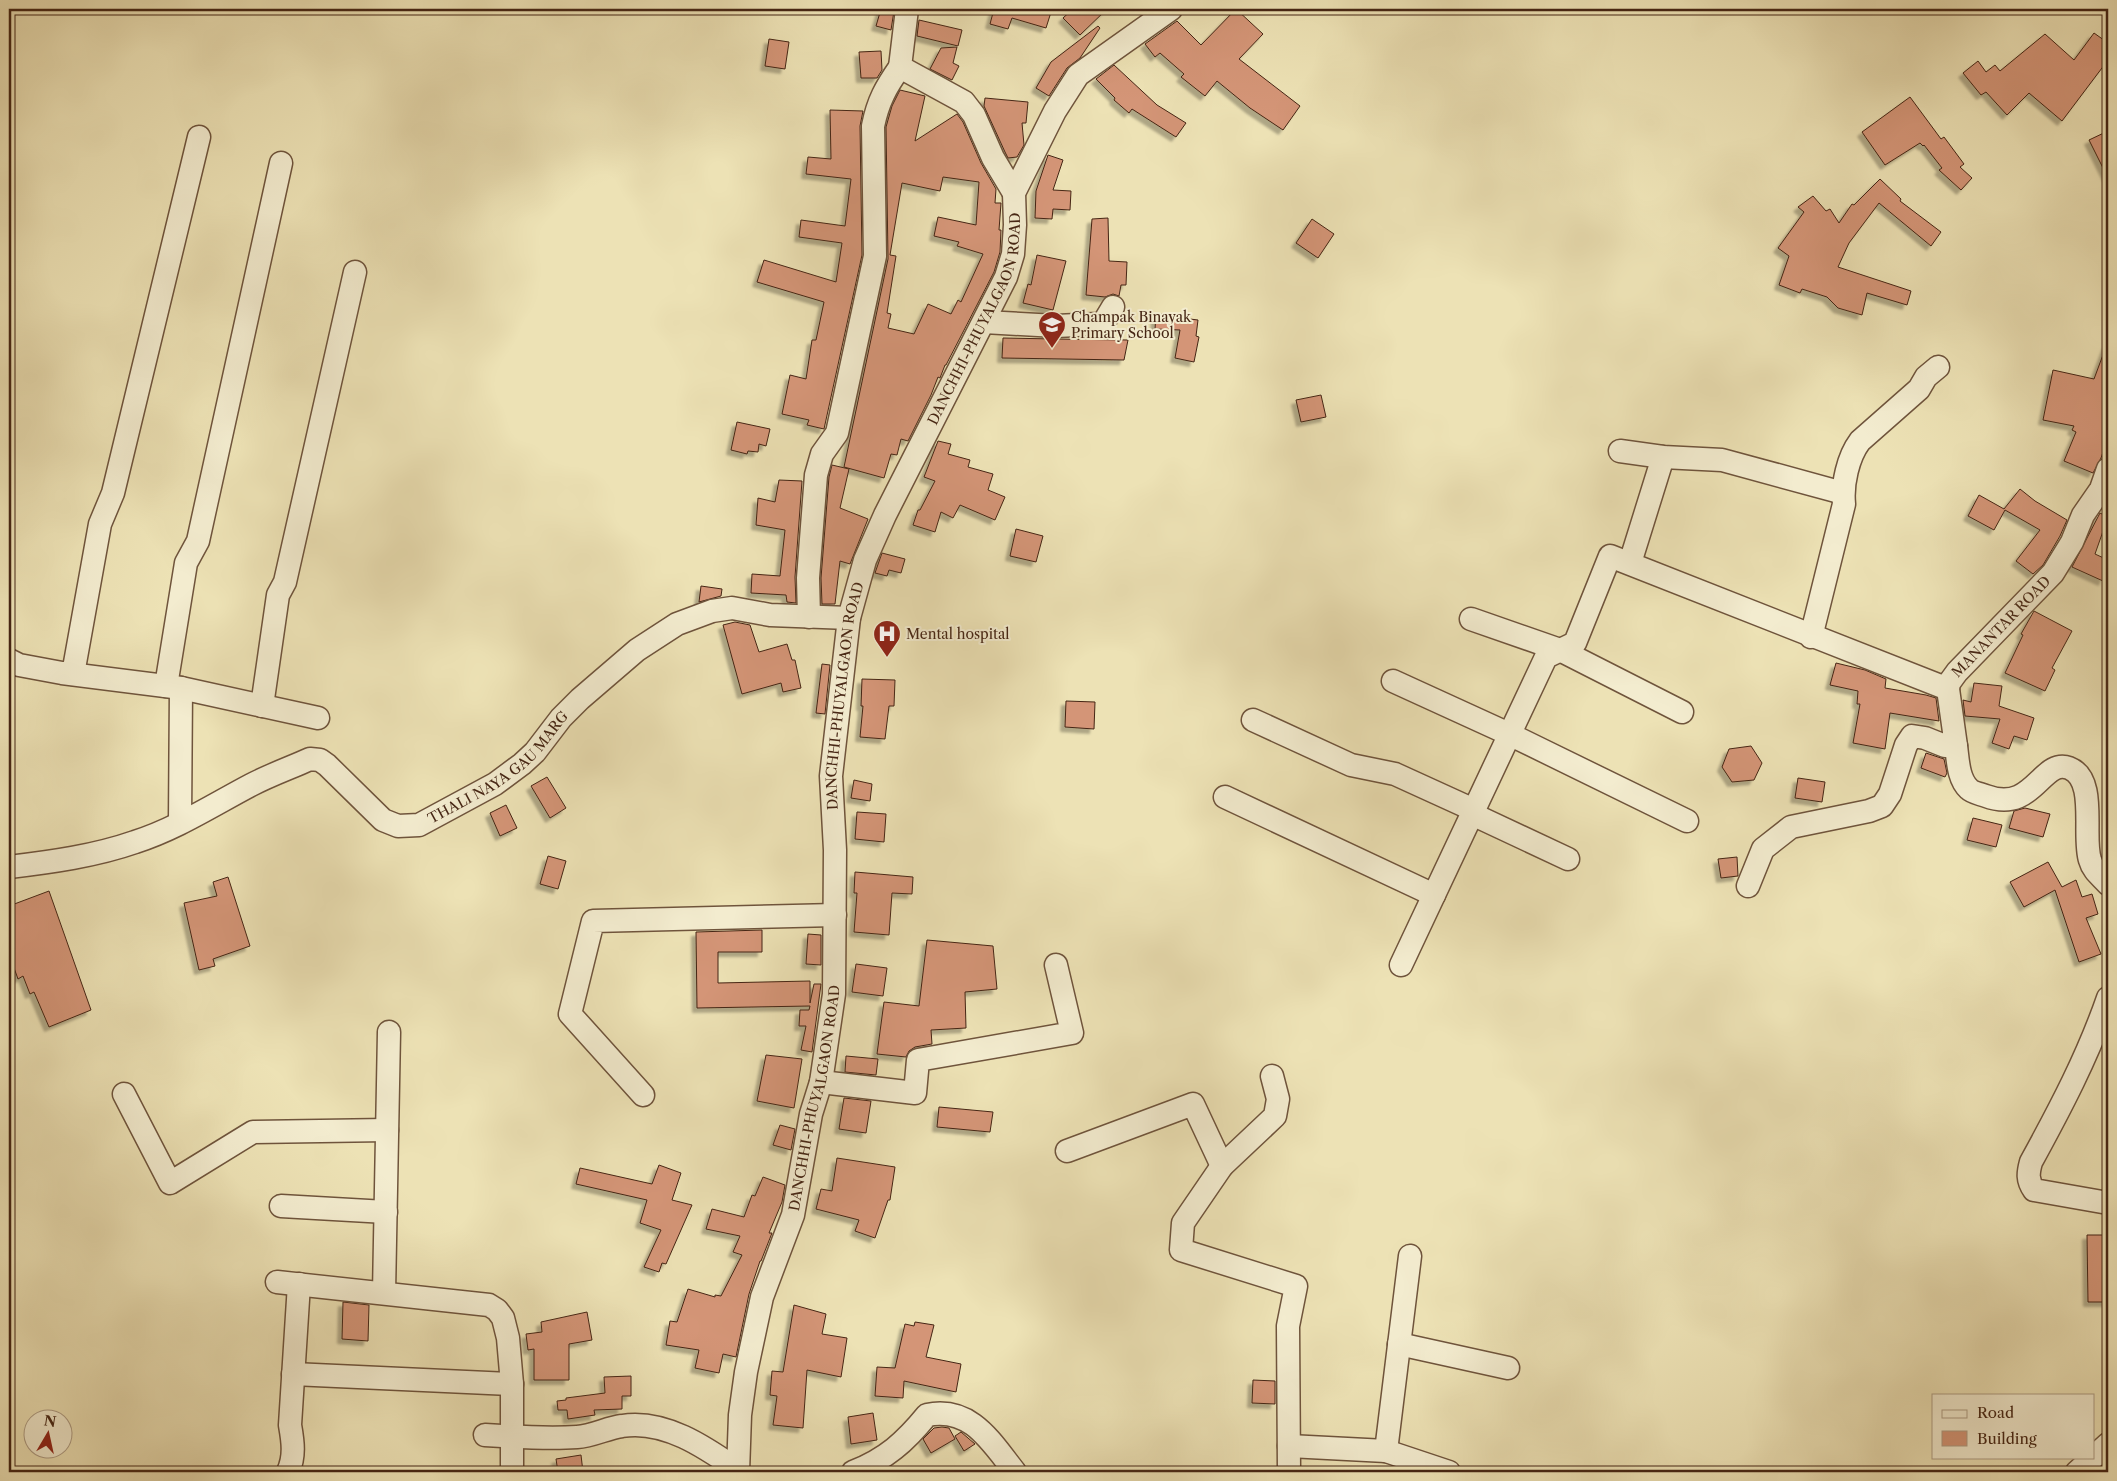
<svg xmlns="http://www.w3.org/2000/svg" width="2117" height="1481" font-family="'Libre Caslon Text',serif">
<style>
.building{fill:#d49577;stroke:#452514;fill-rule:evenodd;filter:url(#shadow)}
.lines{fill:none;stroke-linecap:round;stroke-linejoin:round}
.minor-casing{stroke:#6f543c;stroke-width:25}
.minor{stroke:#f3eccf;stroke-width:22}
.labels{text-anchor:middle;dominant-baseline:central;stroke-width:4;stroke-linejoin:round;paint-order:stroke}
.poi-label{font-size:14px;fill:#452514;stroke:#f3eccf;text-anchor:start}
.street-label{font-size:14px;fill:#452514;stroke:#f3eccf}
</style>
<defs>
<filter id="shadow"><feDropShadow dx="-4.5" dy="4.5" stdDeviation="1" flood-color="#0004"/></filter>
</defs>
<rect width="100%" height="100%" fill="#ede2b5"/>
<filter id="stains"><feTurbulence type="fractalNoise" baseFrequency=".004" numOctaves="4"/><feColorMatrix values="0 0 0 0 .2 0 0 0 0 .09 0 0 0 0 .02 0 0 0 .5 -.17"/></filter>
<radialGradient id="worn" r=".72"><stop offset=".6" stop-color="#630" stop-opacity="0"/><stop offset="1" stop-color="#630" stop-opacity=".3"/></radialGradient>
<g class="building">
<path d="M881,9l13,2 -3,19 -15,-4z"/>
<path d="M994,9h58l-6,19 -34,-10 -4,11 -18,-5z"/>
<path d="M1073,9h34l-27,26 -17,-17z"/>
<path d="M1236,9l27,25 -24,25 61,47 -17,24 -33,-22 -33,-27 -12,15 -24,-19 3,-3 -24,-21 -5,4 -10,-13 32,-23 24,24z"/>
<path d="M919,20l43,10 -4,16 -41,-10z"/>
<path d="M1098,26l2,2 -20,30 -13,10 -18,28 -13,-8 15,-26z"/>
<path d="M2094,33l14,10v17l-46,61 -33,-28 -22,22 -21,-23 -5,3 -18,-22 15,-12 8,11 9,-7 5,6 45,-37 29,26z"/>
<path d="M769,39l20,3 -4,27 -20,-3z"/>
<path d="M957,47l-4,16 6,3 -7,14 -22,-11 11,-21z"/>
<path d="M881,51l1,19 -5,8h-16l-2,-26z"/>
<path d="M1114,65l43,40 29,18 -10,14 -44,-28 -3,4 -15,-13 1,-2 -19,-19z"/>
<path d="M900,90l25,6 -10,45 42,-27 6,8 18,41 15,26 -1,14h6l-2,27h2l-1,22 -6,20 -48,93h-1l-5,13 -2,-1 -7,18 -23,46 -7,-2 -4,16 -6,-1 -7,24 -40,-11 44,-208 -2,-132 6,-21zM943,177l36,5 -3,43 -38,-8 -4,19 25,6 -2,4 26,8 -22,48 -3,-2 -7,14 -23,-10 -14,30 -26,-6 3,-14 -4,-1 9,-57 -6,-1 12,-72 38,8z"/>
<path d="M1910,97l31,42 3,-2 20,27 -4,3 12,11 -11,12 -22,-20 3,-2 -18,-23 -1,1 -3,-3 -35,22 -23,-33z"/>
<path d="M985,98l43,4 -2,21h-4l2,22 -7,12 -9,1 -3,-6 -21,-46z"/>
<path d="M830,110l33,1 -3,15 2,129 -38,174 -17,-4 2,-5 -27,-6 8,-39 16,4 6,-39h4l8,-38 -67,-20 7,-22 72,22 6,-39 -43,-6 2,-17 44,6 6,-47 -45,-5 2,-17 23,2z"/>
<path d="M2108,131v47l-19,-38z"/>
<path d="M1048,155l15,5 -10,30 18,1 -1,19 -17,-1 -1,10 -17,-1 1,-27z"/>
<path d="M1880,179l21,20 -1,2 41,31 -10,14 -52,-43 -30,40 -11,24 73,24 -4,14 -40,-12 -5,22 -24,-7 -11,-11 -25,-8 -2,4 -21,-8 10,-29 -11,-8 26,-36 -6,-5 15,-11 13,15 4,-2 9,14 13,-19 2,1z"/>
<path d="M1108,218l1,43 18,1 -1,23h-5l-2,11 -6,-2 -8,3 -19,-2 6,-76z"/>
<path d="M1312,219l22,15 -16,24 -22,-15z"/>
<path d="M1037,255l29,6 -13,49 -30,-7 5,-19 3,1z"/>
<path d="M1156,314l26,1v6v-3l16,2 -2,16 3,1 -5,25 -19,-4 5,-28 -25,-1z"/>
<path d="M1003,338l52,1 73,1 -4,20 -122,-2z"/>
<path d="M2107,344l1,1v92l-7,21 -8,15 -29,-12 12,-29 -4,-2 2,-4 -31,-6 10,-50 41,9z"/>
<path d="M1321,395l5,22 -25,5 -5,-22z"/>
<path d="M737,422l33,7 -4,17 -7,-2 -1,8 -10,-1 -1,3 -16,-4z"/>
<path d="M938,441l13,3 -3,10 22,6 -2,7 25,7 -5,16 17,7 -10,23 -35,-15 -7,13 -12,-6 -6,20 -22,-7 5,-15h2l15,-29 -11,-4z"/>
<path d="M832,465l17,4 -9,39 28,11 -18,45 -10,-3 -5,43h-13l-1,-26 8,-101z"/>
<path d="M779,480l23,1 -7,96 1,26 -9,-1 -1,-7 -35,-2 1,-19 28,2 5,-46 -29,-5 2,-27 17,4z"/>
<path d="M2020,489l15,12 32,19 -7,16 -17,29 -10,9 -17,-13 24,-31 -35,-20 -11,20 -26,-14 11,-21 25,14z"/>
<path d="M2100,513l8,4 -13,37 13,6v8l-5,13 -31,-14z"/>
<path d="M1016,529l27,7 -7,26 -26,-6z"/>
<path d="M882,553l23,6 -4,14 -12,-3 -2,6 -12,-3z"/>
<path d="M701,586l21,3 -1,7 -22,6z"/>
<path d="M2034,611l38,20 -20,37 3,2 -10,21 -40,-18 18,-38 -2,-1z"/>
<path d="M735,622l15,3 9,27 28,-8 5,16h3l6,28 -18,4 -2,-9 -39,11 -19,-69z"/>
<path d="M1836,663l29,7 21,9 -1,9 41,7 10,3 3,23 -49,-8 -5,36 -32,-6 7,-39h-3l1,-13 -28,-6z"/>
<path d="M822,664l8,1 -5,49 -9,-1z"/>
<path d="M862,679l33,1 -1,26h-5l-4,33 -25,-2 3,-31h-2z"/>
<path d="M1974,683l28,3 -3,20 35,12 -7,22 -13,-4 -5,13 -17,-6 8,-24 -35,-3 -2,-16 8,2z"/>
<path d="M1066,701l29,1 -1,27 -29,-2z"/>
<path d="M1751,746l11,17 -8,17 -22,2 -10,-15 7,-18z"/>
<path d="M1926,753l18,6 3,14 -2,4 -24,-9z"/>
<path d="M547,777l19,31 -16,10 -19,-32z"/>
<path d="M1798,778l27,4 -3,20 -27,-4z"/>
<path d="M854,780l18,4 -2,17 -19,-3z"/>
<path d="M506,805l11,23 -17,8 -10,-23z"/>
<path d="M2025,808l25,6 -7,23 -34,-9 5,-17z"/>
<path d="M857,812l29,2 -2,28 -29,-3z"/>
<path d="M1973,818l29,7 -6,22 -29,-7z"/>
<path d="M548,856l18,5 -8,28 -18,-5z"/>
<path d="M1737,857l1,19 -17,2 -3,-19z"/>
<path d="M2048,862l14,25 14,-7 6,17 10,-3 6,20 -12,4 15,36 -22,8 -24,-72 -31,17 -14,-25z"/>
<path d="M855,872l58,5 -1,17 -20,-1 -3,42 -35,-3 3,-39h-3z"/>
<path d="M228,877l22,69 -37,13 2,7 -16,4 -15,-67 33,-7 -4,-14z"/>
<path d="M49,891l42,119 -42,17 -15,-35 -4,2 -7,-18 -5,3 -9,-25v-48z"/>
<path d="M762,930v22h-44v31l92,-2v22l4,-19h7l-9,68 -11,-2 5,-24h-7l1,-16h9l1,-4 -113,2 -1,-76z"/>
<path d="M808,934l13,1v30l-15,-1z"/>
<path d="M927,940l66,6 4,43 -32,3 1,36 -35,2 1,14 -17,3 -6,4 -3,6 -29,-3 7,-52 35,4z"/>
<path d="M856,964l31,4 -4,28 -31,-4z"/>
<path d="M766,1055l36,4 -8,49 -37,-7z"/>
<path d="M846,1056l32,3 -2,16 -31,-3z"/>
<path d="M844,1098l27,3 -5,32 -27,-4z"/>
<path d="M939,1107l54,5 -3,20 -53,-5z"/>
<path d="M780,1125l15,4 -4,21 -18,-5z"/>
<path d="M837,1158l58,9 -5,33h-2l-13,38 -20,-7 4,-11 -43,-11 5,-20 11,2z"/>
<path d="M659,1165l22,8 -9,27 20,5 -26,59 -4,-1 -3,9 -15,-5 17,-37 -21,-7 7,-23 -71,-16 4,-16 72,16z"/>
<path d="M763,1177l22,8 -3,17 -13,31h3l-11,28h-1l-11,33 -13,63 -13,-3 -4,19 -24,-5 4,-18 -33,-5 4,-24 7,1 11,-33 27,8v-2l6,1 21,-41 -9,-3 7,-16 -34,-7 6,-20 32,8 8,-22 3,1z"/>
<path d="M2087,1235h21v67h-20z"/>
<path d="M343,1302l26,3 -1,36 -26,-2z"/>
<path d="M794,1305l32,9 -4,20 25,4 -6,39 -34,-7 -4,58 -30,-3 4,-29 -7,-1 2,-24 11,1z"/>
<path d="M587,1312l5,28 -23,4v36h-35v-31l-6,1 -2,-16 16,-2 -1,-10z"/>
<path d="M915,1322l19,3 -8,32 35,7 -5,28 -52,-11 -1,17 -28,-2 2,-29 18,1 10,-44 9,2z"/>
<path d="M631,1376v20h-9v13l-28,1 1,5 -27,4 -1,-9h-9l-1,-9 9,-1v-2l39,-5 -1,-16z"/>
<path d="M1253,1380l22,1v23l-23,-1z"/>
<path d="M873,1413l4,27 -26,4 -3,-27z"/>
<path d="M942,1427l7,1 6,11 -24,14 -8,-14 11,-11z"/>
<path d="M961,1432l14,12 -11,7 -9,-15z"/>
<path d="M581,1455l2,17h-25l-2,-13z"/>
</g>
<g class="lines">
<defs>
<g id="minor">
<path d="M907,9l-7,58 64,35 10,13 19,43 21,35"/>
<path d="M984,322l72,4 42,-2 6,-2 9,-15"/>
<path d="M1620,451l43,6 59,3 121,33"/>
<path d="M1630,563l33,-106"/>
<path d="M809,617l-1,-39 8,-103 6,-21 15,-21 38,-177 -2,-130c5,-25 13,-39 27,-59"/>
<path d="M1471,619l89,31 122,62"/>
<path d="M1811,637l33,-133c-2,-20 4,-47 16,-63l59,-52 7,-12 12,-10"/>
<path d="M9,660l10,5 43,8 119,15 137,30"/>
<path d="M73,674l27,-150 13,-31 86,-356"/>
<path d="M1393,681l116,53 178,87"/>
<path d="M166,686l20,-123 12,-22 83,-378"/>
<path d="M262,706l16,-111 7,-13 70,-310"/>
<path d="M1253,720l98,45 44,9 79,36"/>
<path d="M1956,746c2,14 2,33 13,43 4,4 12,5 17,7 48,18 55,-38 83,-28 29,11 13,68 21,92 3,11 11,16 18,24"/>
<path d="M1225,797l209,98"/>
<path d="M1472,814l96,45"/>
<path d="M180,822l1,-134"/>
<path id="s1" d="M9,867c42,-5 86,-11 126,-25 41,-13 78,-37 116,-57 19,-10 39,-17 59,-26l10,1 7,5 56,55 15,6 21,-1 76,-41 27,-20 13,-12 26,-34 19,-19 57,-49 40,-26 35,-13 20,-3 38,7 79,3"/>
<path id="s2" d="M1748,886l15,-37 28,-22 78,-16 13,-5 8,-12 16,-49 6,-9 13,2 20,8h11l-8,-57 1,-6 8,-11 96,-99 19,-31 11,-27 18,-26 7,-20"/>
<path d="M1401,965l145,-308 29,-14 35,-87 338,133"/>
<path d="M2108,998c-20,58 -48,111 -77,164 -3,11 -4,18 3,28l74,13"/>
<path d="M1272,1076l6,23 -3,17 -53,50 -39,57 -2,27 115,36 -8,40 1,146"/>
<path d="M821,1082l94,11 3,-33 154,-27 -16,-68"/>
<path d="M124,1094l46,89 83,-51 134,-2"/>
<path d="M643,1095l-73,-81 23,-93 242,-6"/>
<path d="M1067,1151l126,-47 29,62"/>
<path d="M281,1206l105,6"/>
<path d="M277,1282l212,23 8,5 6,8 5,20 4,46v88"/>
<path d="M384,1293l5,-261"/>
<path d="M1399,1344l109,24"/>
<path d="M293,1374l219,10"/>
<path d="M485,1435c30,2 62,4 92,2 16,-1 30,-9 45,-11 42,-7 83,21 116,44"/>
<path d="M1289,1446l97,5 63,21"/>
<path d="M1386,1451l24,-195"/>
<path d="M288,1472c7,-16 5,-30 2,-47l9,-141"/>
<path id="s3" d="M738,1472l2,-57 6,-43 16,-75 31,-82 18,-101 10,-32 13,-88 1,-144 -4,-74 18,-158 16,-58 20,-45 121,-238 7,-23 2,-29 -1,-32 41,-82 23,-36 93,-66"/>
<path d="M853,1472c33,-13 52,-30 74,-57 44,-9 64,27 88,57"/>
<path d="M2077,1472l31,-28"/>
</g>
</defs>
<use href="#minor" class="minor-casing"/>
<use href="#minor" class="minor"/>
</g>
<defs>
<symbol id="school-pin" viewBox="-11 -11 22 30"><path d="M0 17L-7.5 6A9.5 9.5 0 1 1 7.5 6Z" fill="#8f2418" stroke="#f3eccf"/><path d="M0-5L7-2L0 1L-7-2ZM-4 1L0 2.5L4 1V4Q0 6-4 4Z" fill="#fff"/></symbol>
<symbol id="hospital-pin" viewBox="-11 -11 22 30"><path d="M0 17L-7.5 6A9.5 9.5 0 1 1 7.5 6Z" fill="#8f2418" stroke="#f3eccf"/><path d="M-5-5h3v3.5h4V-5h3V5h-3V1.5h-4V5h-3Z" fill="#fff"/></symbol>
</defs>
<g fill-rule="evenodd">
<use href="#school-pin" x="1036" y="309" width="32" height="43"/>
<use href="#hospital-pin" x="871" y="618" width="32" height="43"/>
</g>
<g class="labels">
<g class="poi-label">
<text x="1071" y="317">Champak Binayak<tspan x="1071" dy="16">Primary School</tspan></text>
<text x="906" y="634">Mental hospital</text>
</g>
<g class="street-label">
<text stroke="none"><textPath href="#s3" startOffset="1194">DANCHHI-PHUYALGAON ROAD</textPath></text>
<text stroke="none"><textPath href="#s2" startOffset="432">MANANTAR ROAD</textPath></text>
<text stroke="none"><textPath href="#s3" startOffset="789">DANCHHI-PHUYALGAON ROAD</textPath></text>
<text stroke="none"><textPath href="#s1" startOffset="556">THALI NAYA GAU MARG</textPath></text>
<text stroke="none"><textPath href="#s3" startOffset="384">DANCHHI-PHUYALGAON ROAD</textPath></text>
</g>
</g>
<rect width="2117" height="1481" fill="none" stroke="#ede2b5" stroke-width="30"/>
<rect x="10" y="10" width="2097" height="1461" fill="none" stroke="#452514" stroke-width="2.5"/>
<rect x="15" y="15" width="2087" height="1451" fill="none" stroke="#452514"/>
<rect x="1932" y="1394" width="162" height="65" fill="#f3eccf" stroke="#ad9c84"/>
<rect x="1942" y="1410" width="25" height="8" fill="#f3eccf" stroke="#ad9c84"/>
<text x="1977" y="1418" font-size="15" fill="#452514">Road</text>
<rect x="1942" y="1431" width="25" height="15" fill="#d49577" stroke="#ad9c84"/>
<text x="1977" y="1444" font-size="15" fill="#452514">Building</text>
<g transform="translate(48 1434) rotate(9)"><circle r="24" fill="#f3eccf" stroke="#ad9c84"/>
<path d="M0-4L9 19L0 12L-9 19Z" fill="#8f2418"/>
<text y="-8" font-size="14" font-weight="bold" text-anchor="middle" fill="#452514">N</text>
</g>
<rect width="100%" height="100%" filter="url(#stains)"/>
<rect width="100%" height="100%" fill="url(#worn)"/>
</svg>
